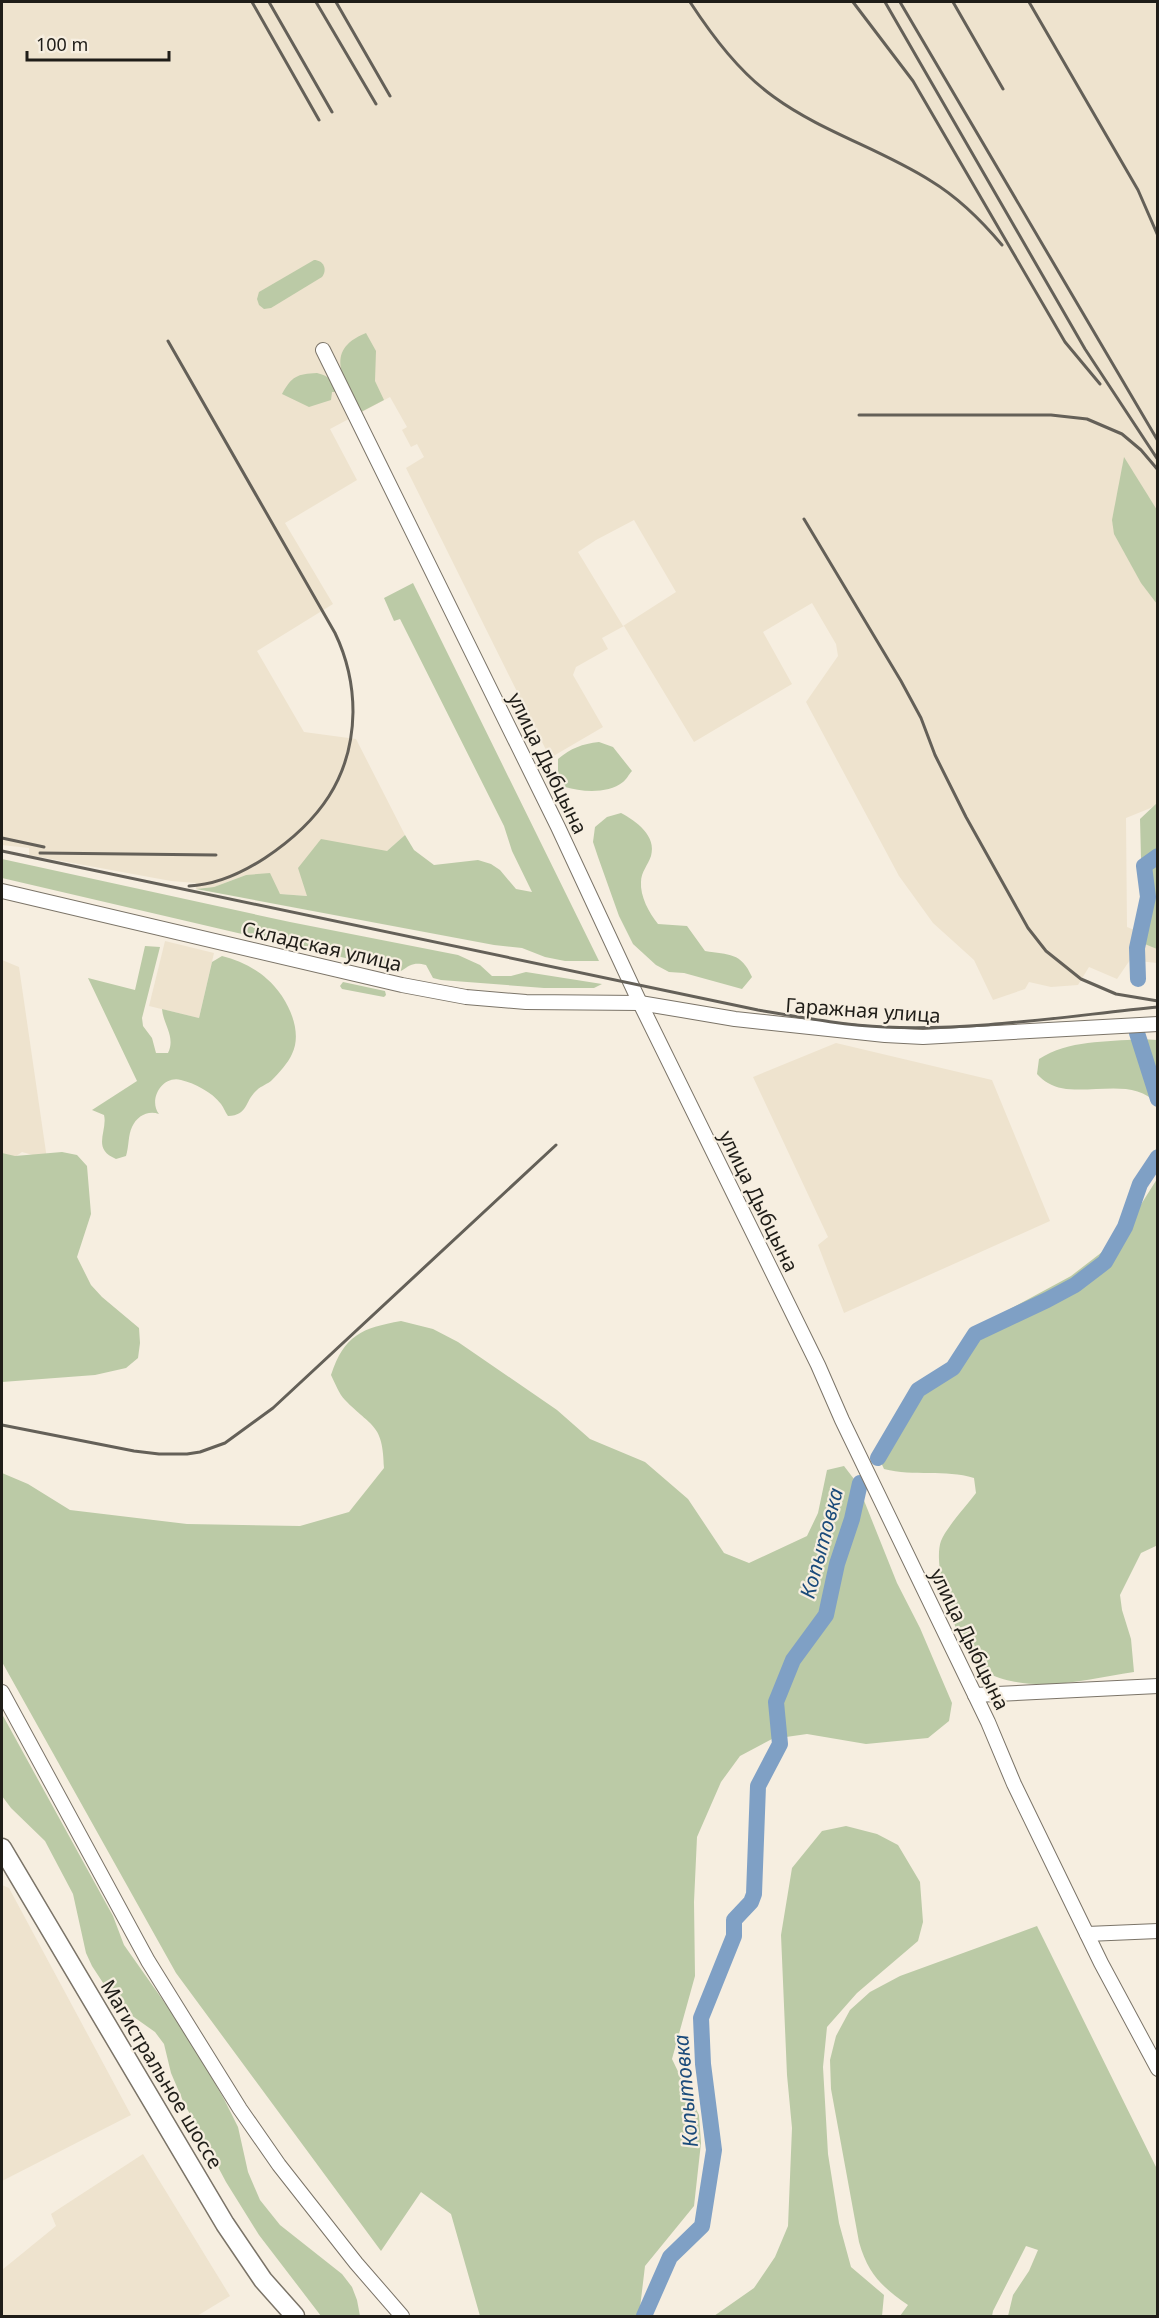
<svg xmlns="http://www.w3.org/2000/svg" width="1159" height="2318" font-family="'Noto Sans',sans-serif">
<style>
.built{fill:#eee3ce;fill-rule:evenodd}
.green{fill:#bbcaa6}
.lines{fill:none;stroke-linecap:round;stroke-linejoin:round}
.river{stroke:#7fa0c5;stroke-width:16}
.minor-casing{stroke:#7b7468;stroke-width:16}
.major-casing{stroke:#7b7468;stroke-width:21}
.minor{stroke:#fff;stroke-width:14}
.major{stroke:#fff;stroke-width:18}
.rail{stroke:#646058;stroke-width:3}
.labels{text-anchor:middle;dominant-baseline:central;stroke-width:4.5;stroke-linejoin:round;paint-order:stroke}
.street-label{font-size:20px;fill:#1f1d18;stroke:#f6eee0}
.water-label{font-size:21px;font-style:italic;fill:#1a4a7a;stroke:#f6eee0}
</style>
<rect width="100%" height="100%" fill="#f6eee0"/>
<g class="built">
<path d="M2,2h1155l1,803 -32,13 1,109 30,12v24l-27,-3 -13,19 -28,-12 -11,18 -27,2 -22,-5 -4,7 -32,11 -19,-40 -41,-37 -34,-47 -93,-174 32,-46 -2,-12 -24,-41 -49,29 29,52 -98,58 -70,-116 -22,12 6,11 -32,18 -3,8 30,52 -53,31 -144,-290 18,-11 -7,-13 -6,3 -9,-17 5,-3 -17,-30 -60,32 27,51 -72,43 48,81 -76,47 47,81 52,7 49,96 -18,16 -79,45 -28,-2 -34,-19 -32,12 -18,2v-6l-25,-2 -142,-26v-7l-27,-3zM634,520l42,72 -53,34 -45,-74 18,-12z"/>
<path d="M165,941l49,12 -15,65 -50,-12z"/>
<path d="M2,960l17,7 28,192 -25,-7 -20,14z"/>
<path d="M836,1043l156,37 58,141 -206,92 -26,-68 10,-8 -75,-160z"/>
<path d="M2,1885l7,3 122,227 -129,66z"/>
<path d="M143,2154l87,142 -33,20h-195v-46l54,-44 -5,-12z"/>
</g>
<g class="green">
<path d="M314,260c9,0 14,9 8,17l-51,31 -7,1 -5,-4 -2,-6 2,-7z"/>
<path d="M366,333l10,18 -1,30 9,19 -23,12c-15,-30 -40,-61 5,-79z"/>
<path d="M317,373c12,3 16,7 18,19h-3l-1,8 -22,7 -27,-13c10,-18 15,-20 35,-21z"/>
<path d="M1124,457l33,53v94l-16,-21 -27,-49 -2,-14z"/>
<path d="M413,583l186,378h-34l-20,-4 -23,-9 -28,-3 -298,-56 18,-2 32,-12 24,-2 10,21 27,2 -9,-28 23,-29 66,12 18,-16 9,15 20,15 44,-5 13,4 9,6 16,19 16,3 -20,-41 -8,-25 -104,-207 -6,2 -10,-23z"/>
<path d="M599,742l14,5 19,24c-3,3 -6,9 -9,11 -15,12 -41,10 -58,5l-7,-13v-15c13,-11 24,-15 41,-17z"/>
<path d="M1157,803v146l-22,-9 7,-43 -2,-78z"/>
<path d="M621,813c15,8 36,23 30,43 -3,9 -10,16 -10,26 -1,14 8,31 17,42l29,2 18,25c24,4 36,1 47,26l-10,12 -58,-16 -15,-1 -13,-7 -23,-21 -14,-28 -21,-59 -5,-15 2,-15 12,-10z"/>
<path d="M2,859l288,63 168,33 22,10 12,11h19l15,-4 76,12 -8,4h-50l-103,-8 -8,-2 -7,-13c-11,-3 -15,-1 -25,6l-399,-93z"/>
<path d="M145,946l15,1 -18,71 1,8 9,12 4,15h12c8,-16 -5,-29 -6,-44l37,9 13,-56 10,-6c16,4 33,12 45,23 19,16 37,51 25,75 -4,9 -13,19 -20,26 -4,4 -11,6 -15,10 -13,11 -8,25 -29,26 -3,-4 -4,-8 -7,-12 -9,-12 -27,-21 -40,-24 -19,-5 -33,20 -22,34 -11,-4 -22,2 -27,13 -4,8 -3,20 -6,29l-10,3c-25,-10 -8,-28 -12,-44l-12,-5 45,-29 -49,-103 47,12z"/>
<path d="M343,982l42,9 1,4 -2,2 -42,-8 -2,-3z"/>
<path d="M1141,1039l16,1v64c-26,-31 -80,-3 -109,-21 -4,-2 -8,-6 -11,-9l2,-15c30,-19 66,-17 102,-20z"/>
<path d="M62,1152l15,3 10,11 4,48 -14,43 14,28 11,12 37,31 1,15 -2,15 -12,10 -31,7 -93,7v-229l13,3z"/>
<path d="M1157,1179l1,366 -17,8 -21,42 2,15 9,29 3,33c-40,6 -83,18 -123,9 -9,-2 -22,-6 -30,-12 -22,-17 -50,-101 -40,-128 5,-13 26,-36 35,-48l-2,-15c-29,-9 -60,-1 -90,-9l-6,-13 4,-15 70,-84 47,-42 72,-39 57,-44 12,-26z"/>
<path d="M401,1321l32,8 25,13 99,68 33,29 55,23 43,37 36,54 25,10 58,-27 11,-23 9,-43 17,-4 13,17 40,100 23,45 32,75 -3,18 -21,17 -62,6 -59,-10 -35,5 -32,17 -19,26 -24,55 -3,65 1,74 -23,83 27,56 2,28 -7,63 -49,60 -6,50h-159l-29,-102 -30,-22 -40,59 -205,-278 -174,-311v-189l26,11 42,26 117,14 113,2 49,-14 35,-44c-1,-45 -12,-40 -39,-68 -6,-6 -10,-17 -14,-25 13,-40 31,-47 70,-54z"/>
<path d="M2,1714l111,202 11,29 62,88 38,66 14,28 10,45 12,28 20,25 62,49 10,13 5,13 3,16h-39l-62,-81 -33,-53 -43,-81 -12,-28 -7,-29 -9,-12 -24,-17 -22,-23 -17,-26 -6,-13 -13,-59 -28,-53 -34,-33 -9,-12z"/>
<path d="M846,1826l31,8 21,11 22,37 3,40 -5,19 -61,52 -30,34 -4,40 5,87 11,69 12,44 33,28 -2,21h-168l40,-28 21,-31 13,-31 4,-98 -5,-53 -6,-140 11,-67 30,-37z"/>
<path d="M1037,1926l120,243v147h-149l5,-21 16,-24 9,-21 -12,-4 -33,65 -1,5h-92l8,-11c-26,-18 -40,-31 -49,-63l-28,-153 -1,-29 6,-24 14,-26 20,-18 30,-16z"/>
</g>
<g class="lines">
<g class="river">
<path d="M1138,979l-1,-31 11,-51 -4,-31 14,-10"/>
<path d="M1137,1033l21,66"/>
<path d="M878,1458l40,-68 35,-22 22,-34 72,-34 28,-15 30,-23 20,-35 15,-43 18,-27"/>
<path d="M644,2316l26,-59 32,-31 12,-76 -11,-86 -2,-46 33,-82v-16l17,-18 3,-8 4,-108 22,-42 -4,-42 17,-42 33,-45 11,-51 15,-45 8,-36"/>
</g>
<defs>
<g id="minor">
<path d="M323,350l235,477 82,176 178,362 24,55 146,302 26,62 87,179 57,106"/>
<path d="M2,891l400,94 64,12 60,5 114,1 95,16 150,16 38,2 235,-13"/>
<path d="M2,1692l146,269 92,148 39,56 77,98 46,53"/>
<path d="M975,1695l183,-9"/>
<path d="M1087,1934l71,-3"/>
</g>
<path id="major" d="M2,1848l223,376 38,56 32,36"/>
</defs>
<use href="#minor" class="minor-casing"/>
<use href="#major" class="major-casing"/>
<use href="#minor" class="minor"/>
<use href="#major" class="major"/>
<g class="rail">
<path d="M252,2l67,118"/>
<path d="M269,2l63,110"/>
<path d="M316,2l60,102"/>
<path d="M336,2l54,94"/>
<path d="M690,2c23,35 50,71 84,95 48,35 107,52 157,84 28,17 50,39 71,64"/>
<path d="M853,2l60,79 152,261 35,42"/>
<path d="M885,2l200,347 73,111"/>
<path d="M900,2l258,439"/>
<path d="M953,2l50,87"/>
<path d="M1029,2l109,188 20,46"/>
<path d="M168,341l167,292c12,25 18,52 18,79 -1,66 -34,110 -88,146 -23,15 -48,27 -76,28"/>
<path d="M859,415h192l36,4 35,15 19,16 17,20"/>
<path d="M804,519l97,162 20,37 14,37 31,62 62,111 18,23 35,28 35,15 42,7"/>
<path d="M2,838l42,9"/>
<path d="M2,851l756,159c42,7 84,15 127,17 90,4 182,-11 273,-20"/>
<path d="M40,853l176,2"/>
<path d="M2,1425l132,26 25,3h28l13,-2 25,-9 48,-35 283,-263"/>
</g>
</g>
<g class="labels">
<g class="street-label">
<text transform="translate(548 763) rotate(64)">улица Дыбцына</text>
<text transform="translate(322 946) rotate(13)">Складская улица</text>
<text transform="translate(863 1010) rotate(4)">Гаражная улица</text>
<text transform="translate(759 1201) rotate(64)">улица Дыбцына</text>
<text transform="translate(970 1639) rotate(64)">улица Дыбцына</text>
<text transform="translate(162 2074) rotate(59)">Магистральное шоссе</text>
</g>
<g class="water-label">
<text transform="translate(821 1543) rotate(-75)">Копытовка</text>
<text transform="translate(685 2091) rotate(-95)">Копытовка</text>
</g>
</g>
<rect width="1159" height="2318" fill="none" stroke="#1f1d18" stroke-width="6"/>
<path d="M27 51v9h142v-9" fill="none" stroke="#1f1d18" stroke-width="3"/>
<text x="36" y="51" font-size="18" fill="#1f1d18" stroke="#f6eee0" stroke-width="4.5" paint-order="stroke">100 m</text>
</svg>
